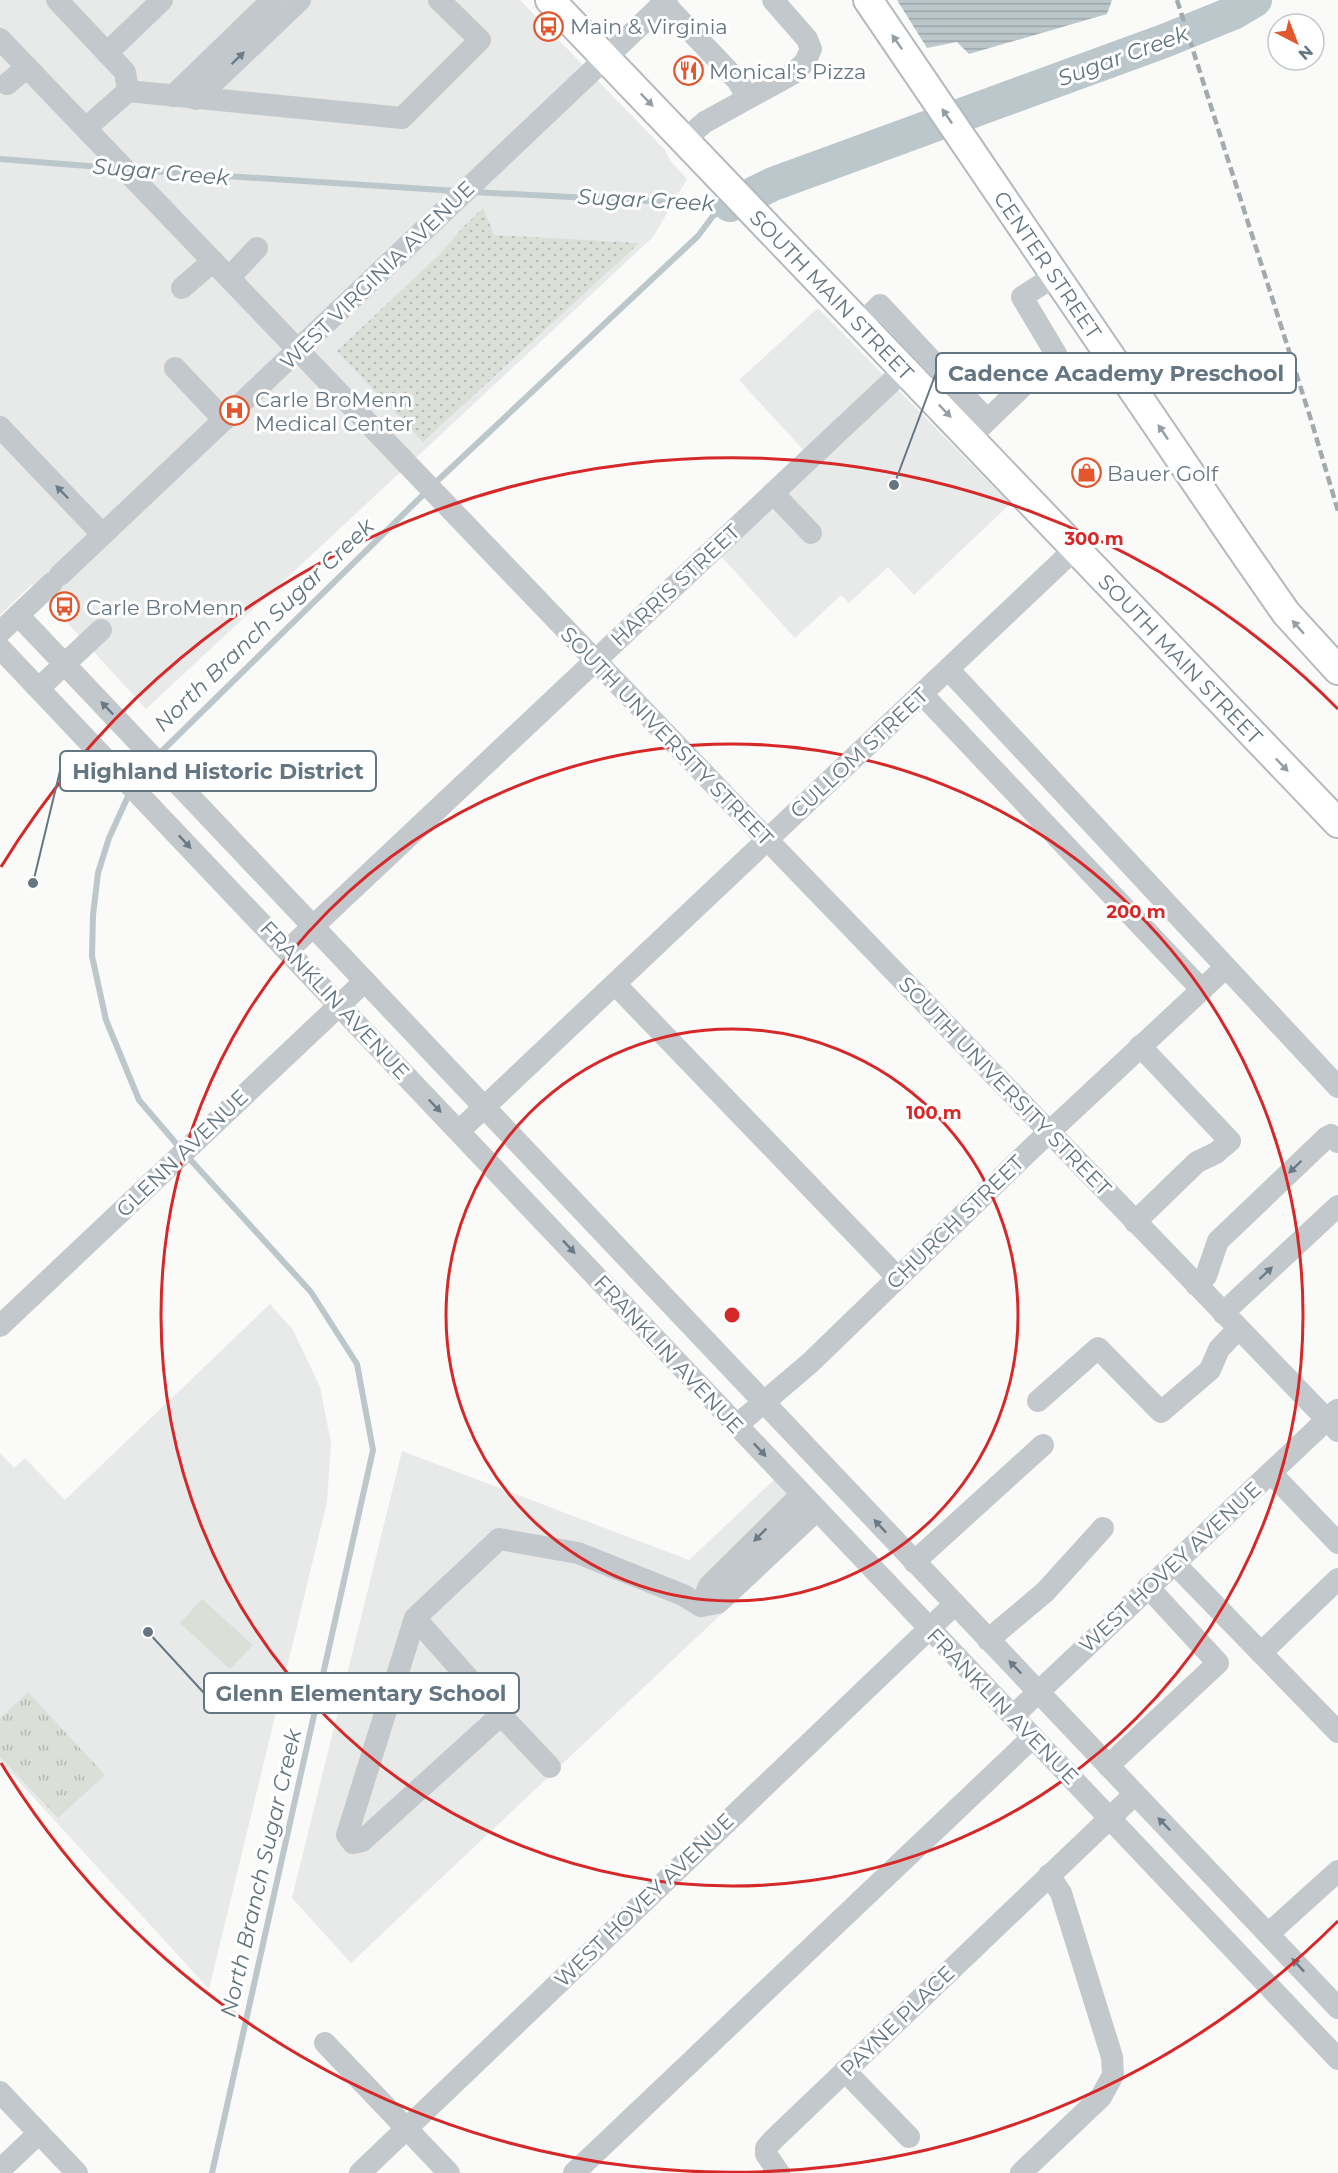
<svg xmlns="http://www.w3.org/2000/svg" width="1338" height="2173" font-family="Montserrat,sans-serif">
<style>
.built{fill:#e8e9e9}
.grass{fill:url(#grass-dots)}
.park{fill:url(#park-tufts)}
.pitch{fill:#dadfd7}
.water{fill:url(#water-rules)}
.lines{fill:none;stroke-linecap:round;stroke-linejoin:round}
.stream{stroke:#bbc7cb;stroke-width:6}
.river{stroke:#bbc7cb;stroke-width:34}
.major-casing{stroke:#b5babe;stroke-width:32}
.minor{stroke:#c3c8cc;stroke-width:22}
.major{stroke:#fff;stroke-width:28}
.rail{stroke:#a2aab0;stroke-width:4.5;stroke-dasharray:9 4.5;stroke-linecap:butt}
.oneway{fill:#939fa8}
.oneway2{fill:#6a7a87}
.ring{fill:none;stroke:#d62828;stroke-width:3}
.labels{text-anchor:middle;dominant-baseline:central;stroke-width:6;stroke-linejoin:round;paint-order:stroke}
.poi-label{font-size:21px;fill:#657683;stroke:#fff;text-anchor:start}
.street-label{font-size:21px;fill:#657683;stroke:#fff}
.water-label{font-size:22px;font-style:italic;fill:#60757c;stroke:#fff}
.centre{fill:#d62828;stroke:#fff;stroke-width:3}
.ring-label{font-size:18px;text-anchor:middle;font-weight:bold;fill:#d62828;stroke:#fff;stroke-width:6;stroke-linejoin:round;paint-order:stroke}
.leader{fill:none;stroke:#657683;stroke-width:2}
.callout-dot{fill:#657683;stroke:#fff;stroke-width:2}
.callout{fill:#fff;stroke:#657683;stroke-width:2}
.callout-label{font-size:22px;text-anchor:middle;font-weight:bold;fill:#657683}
</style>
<defs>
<pattern id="grass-dots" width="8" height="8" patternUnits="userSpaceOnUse" patternTransform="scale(1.5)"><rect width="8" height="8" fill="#dadfd7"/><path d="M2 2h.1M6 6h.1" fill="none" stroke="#b4b9b4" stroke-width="1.8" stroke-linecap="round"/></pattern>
<pattern id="park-tufts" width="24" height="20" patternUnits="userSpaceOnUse" patternTransform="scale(1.5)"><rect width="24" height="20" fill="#dadfd7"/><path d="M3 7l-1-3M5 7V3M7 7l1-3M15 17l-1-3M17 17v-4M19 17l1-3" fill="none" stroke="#b4b9b4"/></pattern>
<pattern id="water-rules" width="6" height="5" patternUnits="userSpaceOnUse" patternTransform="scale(1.5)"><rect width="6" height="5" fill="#bbc7cb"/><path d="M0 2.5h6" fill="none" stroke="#9ca6aa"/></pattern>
</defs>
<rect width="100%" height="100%" fill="#fafaf8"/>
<g class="built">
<path d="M0,0h520l145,150 5,10 17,19 -34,58 -507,472 -114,-125 -32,31z"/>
<path d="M818,308l192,196 -96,91 -26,-28 -39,36 -8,-8 -46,43 -74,-82 97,-90 -79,-86z"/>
<path d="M270,1304l23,26 27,57 11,56 -4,59 -118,487 -209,-228v-308l14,15 11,-10 40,42z"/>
<path d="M402,1451l287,109 86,-81 43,44 -467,440 -59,-65z"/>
</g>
<path class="grass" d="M483,208l11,27 145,8 -216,199 -86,-91 103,-97 23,-27z"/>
<path class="park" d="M28,1692l77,83 -47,43 -58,-61v-38z"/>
<path class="pitch" d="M202,1599l51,46 -23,24 -50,-46z"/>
<path class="water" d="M897,0h215l-5,14 -138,40 -12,-12 -30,6z"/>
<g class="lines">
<g class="stream">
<path d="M0,159l113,9"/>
<path d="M135,170l322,21"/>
<path d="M473,192l254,13"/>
<path d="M434,484l264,-248 15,-20 17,-11"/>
<path d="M158,755l269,-264"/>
<path d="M137,784l15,-21"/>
<path d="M130,792l-21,46 -11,35 -5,42 -1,41 14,64 33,80 41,48"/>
<path d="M187,1156l124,136 46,72 16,86 -161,723"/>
</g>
<path class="river" d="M730,205l43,-21 391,-143 69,-28 22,-13"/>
<defs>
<g id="major">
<path id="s1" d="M550,0l788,823"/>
<path id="s2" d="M868,0l370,544 48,69 52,57"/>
</g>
</defs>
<use href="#major" class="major-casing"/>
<g class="minor">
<path d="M57,0l68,72 3,19 274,27 78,-78 -41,-40"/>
<path d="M661,0l76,80 11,18"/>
<path d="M0,39l780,814 558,578"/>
<path d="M107,53l55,-53"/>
<path d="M7,84l20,-17"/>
<path d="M173,96l99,-96"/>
<path d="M196,99l104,-99"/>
<path d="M86,128l42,-37"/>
<path d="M684,140l21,-18 89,-49 11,-11 6,-13 -4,-10 -34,-39"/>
<path d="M229,278l28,-30"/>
<path d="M182,288l31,-27"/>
<path d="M861,324l19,-19 107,115"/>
<path d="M175,368l49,52"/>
<path d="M0,427l102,107"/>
<path d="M970,437l86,-83 -34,-57 34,-22"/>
<path d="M773,493l38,40"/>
<path d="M60,575l607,-575"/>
<path d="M18,615l1320,1393"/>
<path d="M0,632l52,-49"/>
<path d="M0,648l1338,1411"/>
<path d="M948,669l390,418"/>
<path d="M39,688l62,-58"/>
<path d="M922,694l280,296"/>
<path d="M288,950l617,-581"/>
<path d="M615,984l282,293"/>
<path d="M459,1131l617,-583"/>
<path d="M1135,1222l62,-60 19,-9 14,-12 -90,-95"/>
<path d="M1196,1285l10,-9 12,-35 109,-104 4,-2 7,7"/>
<path d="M1223,1313l115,-107"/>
<path d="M0,1326l365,-345"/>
<path d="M1038,1401l60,-53 63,64 49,-42 9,-21 19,-20"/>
<path d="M737,1425l73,-62 220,-213 195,-182"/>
<path d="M1271,1473l67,70"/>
<path d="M802,1494l-93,92 -8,20 17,-3 99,-93"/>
<path d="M914,1562l129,-117"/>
<path d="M1174,1563l164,169"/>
<path d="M415,1618l86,97 -139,126 -9,2 -6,-8 68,-217 84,-79 79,14 105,42 18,11"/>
<path d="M988,1640l57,-48 58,-64"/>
<path d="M1261,1653l77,-74"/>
<path d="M501,1715l49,52"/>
<path d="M1013,1716l324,-306"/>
<path d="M1108,1766l110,-103 -70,-76"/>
<path d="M1268,1934l70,-63"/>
<path d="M325,2043l124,130"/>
<path d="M845,2071l64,66"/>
<path d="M0,2092l77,81"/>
<path d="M0,2170l39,-37"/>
<path d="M360,2173l594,-568"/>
<path d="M574,2173l459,-436"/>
<path d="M779,2173l-13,-19v-6l7,-8 362,-346"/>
<path d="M1021,2173l80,-76 12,-22 -1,-18 -51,-164 -12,-18"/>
</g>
<use href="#major" class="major"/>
<path class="rail" d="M1177,0l135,423 26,88"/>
</g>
<defs><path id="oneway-solid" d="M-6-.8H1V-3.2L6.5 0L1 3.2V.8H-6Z" transform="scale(1.5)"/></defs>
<g class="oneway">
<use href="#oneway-solid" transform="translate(897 42) rotate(-125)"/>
<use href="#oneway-solid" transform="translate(647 100) rotate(46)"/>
<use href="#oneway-solid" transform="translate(947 116) rotate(-124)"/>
<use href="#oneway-solid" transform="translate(945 411) rotate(46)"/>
<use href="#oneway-solid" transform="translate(1163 432) rotate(-124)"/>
<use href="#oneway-solid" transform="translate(1298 627) rotate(-131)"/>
<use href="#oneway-solid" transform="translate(1282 765) rotate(46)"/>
</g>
<g class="oneway2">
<use href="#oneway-solid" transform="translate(238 58) rotate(-44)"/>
<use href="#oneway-solid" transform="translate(62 492) rotate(-134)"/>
<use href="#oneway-solid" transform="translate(107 708) rotate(-134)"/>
<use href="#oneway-solid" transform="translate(185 842) rotate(47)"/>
<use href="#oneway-solid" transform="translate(435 1106) rotate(46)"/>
<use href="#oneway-solid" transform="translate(1295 1167) rotate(136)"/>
<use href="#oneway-solid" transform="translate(569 1247) rotate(47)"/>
<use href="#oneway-solid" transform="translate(1266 1273) rotate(-43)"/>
<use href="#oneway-solid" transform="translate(760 1450) rotate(47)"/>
<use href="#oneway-solid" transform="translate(880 1526) rotate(-133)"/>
<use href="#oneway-solid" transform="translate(760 1535) rotate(135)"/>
<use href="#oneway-solid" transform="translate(1015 1667) rotate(-134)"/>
<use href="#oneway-solid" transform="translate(1164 1824) rotate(-134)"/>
<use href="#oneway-solid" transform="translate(1298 1965) rotate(-133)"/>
</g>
<g class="ring">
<circle cx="732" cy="1315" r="286"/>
<circle cx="732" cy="1315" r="571"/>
<path d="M1338 1921A857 857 0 0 1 1 1763M1 867A857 857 0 0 1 1338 709"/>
</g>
<defs>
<symbol id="bus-ring" viewBox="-11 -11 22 22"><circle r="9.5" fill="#fff" stroke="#e4572e" stroke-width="1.5"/><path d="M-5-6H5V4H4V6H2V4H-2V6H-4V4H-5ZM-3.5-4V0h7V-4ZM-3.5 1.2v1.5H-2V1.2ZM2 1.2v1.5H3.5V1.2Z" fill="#e4572e"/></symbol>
<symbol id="restaurant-ring" viewBox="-11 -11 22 22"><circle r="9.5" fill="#fff" stroke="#e4572e" stroke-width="1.5"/><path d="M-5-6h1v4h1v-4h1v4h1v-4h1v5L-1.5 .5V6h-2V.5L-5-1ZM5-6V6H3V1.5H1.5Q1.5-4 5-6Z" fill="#e4572e"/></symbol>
<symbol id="hospital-ring" viewBox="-11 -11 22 22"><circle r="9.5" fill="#fff" stroke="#e4572e" stroke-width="1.5"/><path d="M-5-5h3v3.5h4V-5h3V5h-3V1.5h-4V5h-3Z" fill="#e4572e"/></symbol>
<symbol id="shop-ring" viewBox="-11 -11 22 22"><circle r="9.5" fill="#fff" stroke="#e4572e" stroke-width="1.5"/><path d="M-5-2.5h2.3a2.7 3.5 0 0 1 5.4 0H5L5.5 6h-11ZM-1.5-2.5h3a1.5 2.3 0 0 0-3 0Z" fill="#e4572e"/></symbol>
</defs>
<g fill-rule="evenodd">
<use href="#bus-ring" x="532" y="10" width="33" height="33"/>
<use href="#restaurant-ring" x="672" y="54" width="33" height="33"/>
<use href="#hospital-ring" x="218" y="394" width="33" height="33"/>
<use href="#shop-ring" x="1070" y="456" width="33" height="33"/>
<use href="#bus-ring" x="48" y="590" width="33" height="33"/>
</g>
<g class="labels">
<g class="poi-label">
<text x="570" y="26">Main &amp; Virginia</text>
<text x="709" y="71">Monical's Pizza</text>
<text x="255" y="399">Carle BroMenn<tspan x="255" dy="24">Medical Center</tspan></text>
<text x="1107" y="473">Bauer Golf</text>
<text x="86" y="607">Carle BroMenn</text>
</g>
<g class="street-label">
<text stroke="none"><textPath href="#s2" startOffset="320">CENTER STREET</textPath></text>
<text transform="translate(377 275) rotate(-44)">WEST VIRGINIA AVENUE</text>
<text stroke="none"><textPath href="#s1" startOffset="408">SOUTH MAIN STREET</textPath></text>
<text transform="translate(675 585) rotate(-43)">HARRIS STREET</text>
<text stroke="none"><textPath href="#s1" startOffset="912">SOUTH MAIN STREET</textPath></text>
<text transform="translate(667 736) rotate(46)">SOUTH UNIVERSITY STREET</text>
<text transform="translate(859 753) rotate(-43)">CULLOM STREET</text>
<text transform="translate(335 1000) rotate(47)">FRANKLIN AVENUE</text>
<text transform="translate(1005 1086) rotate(46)">SOUTH UNIVERSITY STREET</text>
<text transform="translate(182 1153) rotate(-44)">GLENN AVENUE</text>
<text transform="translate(955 1222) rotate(-44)">CHURCH STREET</text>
<text transform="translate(669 1354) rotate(47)">FRANKLIN AVENUE</text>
<text transform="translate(1170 1567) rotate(-43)">WEST HOVEY AVENUE</text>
<text transform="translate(1003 1706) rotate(46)">FRANKLIN AVENUE</text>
<text transform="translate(644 1900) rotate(-44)">WEST HOVEY AVENUE</text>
<text transform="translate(897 2021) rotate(-44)">PAYNE PLACE</text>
</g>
<g class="water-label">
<text transform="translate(1123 56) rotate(-20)">Sugar Creek</text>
<text transform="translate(161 172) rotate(5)">Sugar Creek</text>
<text transform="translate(646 200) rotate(3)">Sugar Creek</text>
<text transform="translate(264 625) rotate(-44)">North Branch Sugar Creek</text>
<text transform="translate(261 1873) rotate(-77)">North Branch Sugar Creek</text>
</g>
</g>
<circle cx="732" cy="1315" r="9" class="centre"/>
<g class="ring-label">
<text x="1094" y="545">300 m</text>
<text x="1136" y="918">200 m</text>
<text x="934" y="1119">100 m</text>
</g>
<path class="leader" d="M894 485L936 373M33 883L60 771M148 1632L204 1693"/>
<g class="callout-dot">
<circle cx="894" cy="485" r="6"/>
<circle cx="33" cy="883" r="6"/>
<circle cx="148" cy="1632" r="6"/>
</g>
<g class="callout">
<rect x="936" y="353" width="360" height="40" rx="6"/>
<rect x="60" y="751" width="316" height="40" rx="6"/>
<rect x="204" y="1673" width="315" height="40" rx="6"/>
</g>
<g class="callout-label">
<text x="1116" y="381">Cadence Academy Preschool</text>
<text x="218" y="779">Highland Historic District</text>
<text x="361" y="1701">Glenn Elementary School</text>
</g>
<g transform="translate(1296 42) rotate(138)"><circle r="28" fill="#ffffff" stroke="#c1c8cd" stroke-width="1.5"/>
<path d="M0-4.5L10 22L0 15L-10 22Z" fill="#e4572e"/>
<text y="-9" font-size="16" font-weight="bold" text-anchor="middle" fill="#657683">N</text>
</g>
</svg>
